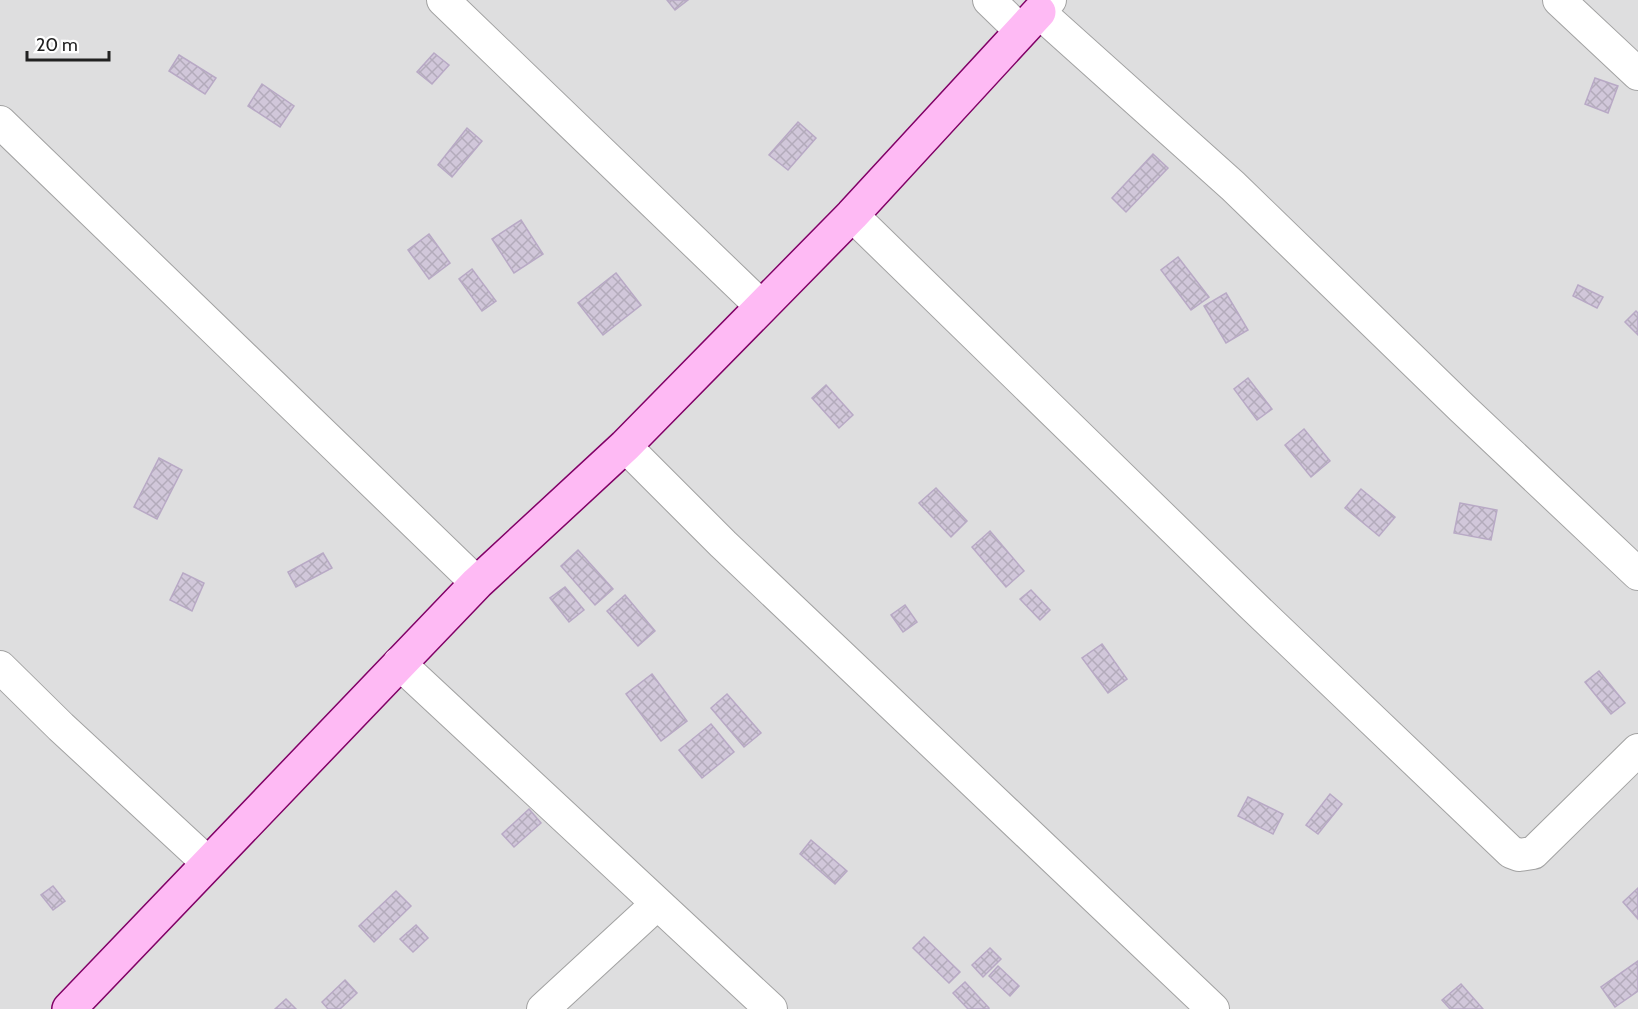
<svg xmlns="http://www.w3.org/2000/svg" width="1638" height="1009" font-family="Cabin,sans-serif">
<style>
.residential{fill:#dededf}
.building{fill:url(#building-cross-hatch);stroke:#b8a9c5;stroke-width:1.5}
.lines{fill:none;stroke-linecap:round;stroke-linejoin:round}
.street-casing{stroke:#a2a2a2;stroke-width:34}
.secondary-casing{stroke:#810066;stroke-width:36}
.street{stroke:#fff;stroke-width:32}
.secondary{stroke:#febaf4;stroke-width:33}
</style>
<defs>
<pattern id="building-cross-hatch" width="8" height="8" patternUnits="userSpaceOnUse" patternTransform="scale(1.5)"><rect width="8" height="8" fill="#d1c7da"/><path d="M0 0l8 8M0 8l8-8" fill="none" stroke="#b3abbb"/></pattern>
</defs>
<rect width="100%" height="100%" fill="#f0e8f2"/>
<rect class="residential" x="0" y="0" width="1638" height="1009"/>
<g class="building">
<path d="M667,0h21l-13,10z"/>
<path d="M434,53l15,12 -17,19 -15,-12z"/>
<path d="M179,55l37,23 -11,16 -36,-23z"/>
<path d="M1595,78l23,8 -10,27 -23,-9z"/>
<path d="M262,84l32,22 -14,21 -32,-21z"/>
<path d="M798,122l18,16 -28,32 -19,-15z"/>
<path d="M467,128l15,13 -30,36 -14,-12z"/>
<path d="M1153,154l15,14 -42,44 -14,-14z"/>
<path d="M521,220l22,34 -29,19 -22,-34z"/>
<path d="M429,234l21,29 -21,16 -21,-29z"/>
<path d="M1178,257l31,40 -18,13 -30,-40z"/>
<path d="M472,269l24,32 -14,10 -23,-32z"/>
<path d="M616,273l25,32 -38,30 -25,-32z"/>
<path d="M1578,285l25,12 -6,11 -24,-12z"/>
<path d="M1226,293l22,37 -22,13 -22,-37z"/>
<path d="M1636,311l2,2v22l-13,-13z"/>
<path d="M1248,378l24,31 -15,11 -23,-31z"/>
<path d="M826,385l27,30 -14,13 -27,-30z"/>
<path d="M1304,429l26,32 -19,16 -26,-32z"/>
<path d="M159,458l23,12 -25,49 -23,-12z"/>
<path d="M936,488l31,33 -16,16 -32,-34z"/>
<path d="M1361,489l34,28 -16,19 -34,-28z"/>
<path d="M1460,503l37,7 -6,30 -37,-7z"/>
<path d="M990,531l34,40 -18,16 -34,-40z"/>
<path d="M578,550l35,39 -18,16 -34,-39z"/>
<path d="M323,553l9,15 -36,19 -8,-15z"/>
<path d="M183,573l21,10 -12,28 -22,-11z"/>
<path d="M565,587l19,23 -15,12 -19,-24z"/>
<path d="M1031,590l19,20 -10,10 -20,-21z"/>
<path d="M625,595l30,36 -17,15 -31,-35z"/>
<path d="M905,605l12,17 -14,10 -12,-17z"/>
<path d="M1102,644l25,35 -19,14 -26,-35z"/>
<path d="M1599,671l26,32 -14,11 -26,-32z"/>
<path d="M652,674l35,47 -26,20 -35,-47z"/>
<path d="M727,694l34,39 -17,14 -33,-39z"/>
<path d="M711,724l23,28 -32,26 -23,-28z"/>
<path d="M1330,794l12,10 -24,30 -12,-9z"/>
<path d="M1248,797l35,17 -10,20 -35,-18z"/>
<path d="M529,809l12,14 -27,24 -12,-13z"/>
<path d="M811,840l36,31 -12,13 -35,-30z"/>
<path d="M53,886l12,15 -12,9 -12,-15z"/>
<path d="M1638,888v31l-15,-17z"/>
<path d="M396,891l15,15 -37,36 -15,-16z"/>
<path d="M416,925l12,13 -15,14 -13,-13z"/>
<path d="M924,937l36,35 -11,11 -36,-35z"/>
<path d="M990,948l11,11 -18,18 -11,-12z"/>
<path d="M1638,961v30l-23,16 -14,-20z"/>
<path d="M998,966l21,20 -9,10 -21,-20z"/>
<path d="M345,980l12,13 -17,16h-12l-6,-7z"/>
<path d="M965,982l24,26v1h-21l-15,-16z"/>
<path d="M1461,984l22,25h-33l-8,-9z"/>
<path d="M286,999l10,10h-21z"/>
</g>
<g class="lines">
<defs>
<g id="street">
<path d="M443,0l318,306"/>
<path d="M989,0l32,31"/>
<path d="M1050,0l-11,12 194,174 229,222 176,166"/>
<path d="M1559,0l79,74"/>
<path d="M0,122l477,461"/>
<path d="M852,215l399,389 260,248 8,3 14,-2 105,-103"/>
<path d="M625,446l98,98 490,465"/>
<path d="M399,663l372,346"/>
<path d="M0,667l61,60 147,136"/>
<path d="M543,1009l114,-105"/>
</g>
<path id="secondary" d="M69,1009l408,-426 148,-137 227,-231 187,-203"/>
</defs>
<use href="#street" class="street-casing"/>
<use href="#secondary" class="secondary-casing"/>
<use href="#street" class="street"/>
<use href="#secondary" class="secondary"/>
</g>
<path d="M27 51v9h82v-9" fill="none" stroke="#212121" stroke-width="3"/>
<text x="36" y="51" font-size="18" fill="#212121" stroke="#ffffff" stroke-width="4.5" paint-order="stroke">20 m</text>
</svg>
